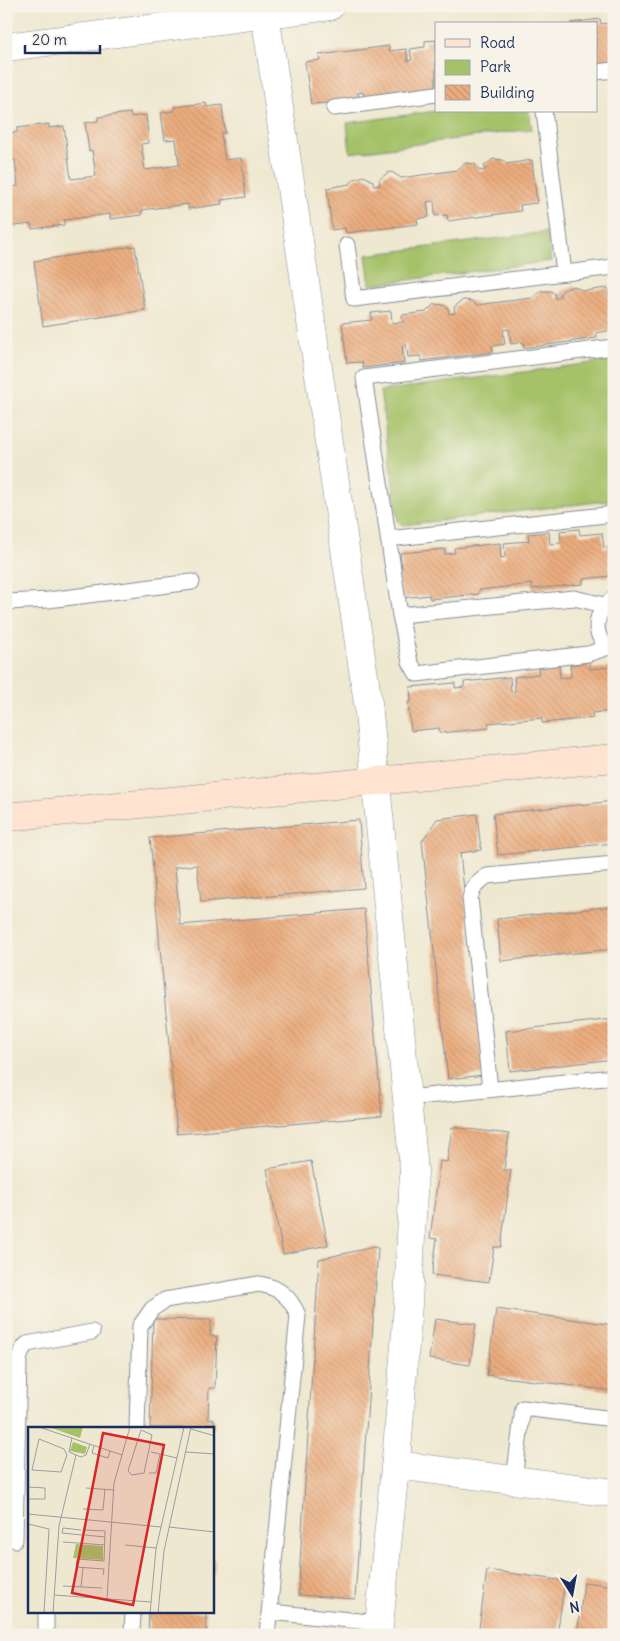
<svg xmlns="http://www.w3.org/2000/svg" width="620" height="1641" font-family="Delius,sans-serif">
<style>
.green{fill:#a6c269;stroke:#607864}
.building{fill:url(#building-back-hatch)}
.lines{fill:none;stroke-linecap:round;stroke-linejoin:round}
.lane-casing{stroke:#858c97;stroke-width:17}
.street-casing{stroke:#858c97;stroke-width:29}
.secondary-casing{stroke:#858c97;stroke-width:29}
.lane{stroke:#fff;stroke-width:15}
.street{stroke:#fff;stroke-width:28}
.secondary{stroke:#fee3d1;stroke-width:28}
.inset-road{fill:none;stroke:#9a9ea2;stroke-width:1}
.view{fill:#d62828;fill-opacity:0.15;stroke:#d62828;stroke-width:2.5}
.inset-edge{fill:none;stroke:#1b2f5e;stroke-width:2.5}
</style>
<defs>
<pattern id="building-back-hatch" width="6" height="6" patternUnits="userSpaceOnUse" patternTransform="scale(1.25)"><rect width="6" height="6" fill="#ebac7d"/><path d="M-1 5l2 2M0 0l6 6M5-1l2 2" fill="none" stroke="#c9946e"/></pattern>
</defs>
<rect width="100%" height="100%" fill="#f7f3e8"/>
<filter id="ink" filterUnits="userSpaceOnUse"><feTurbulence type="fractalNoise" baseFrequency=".02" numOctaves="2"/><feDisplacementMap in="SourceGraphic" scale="10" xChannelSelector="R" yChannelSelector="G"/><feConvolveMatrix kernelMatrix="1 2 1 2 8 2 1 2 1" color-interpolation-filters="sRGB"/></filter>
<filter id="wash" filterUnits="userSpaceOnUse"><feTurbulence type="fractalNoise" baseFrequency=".0096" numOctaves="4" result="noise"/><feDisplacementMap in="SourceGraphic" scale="20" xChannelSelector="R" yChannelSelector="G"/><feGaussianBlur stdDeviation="1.12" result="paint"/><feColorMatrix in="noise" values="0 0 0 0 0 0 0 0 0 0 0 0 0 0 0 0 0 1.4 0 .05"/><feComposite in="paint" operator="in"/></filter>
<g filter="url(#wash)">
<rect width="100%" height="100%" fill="#efe8d0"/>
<g class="green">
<path d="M436,111h93l3,18 -182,24 -3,-30z"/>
<path d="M547,232l4,29 -181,24 -4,-30z"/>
<path d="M614,360v140l-211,25 -5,-4 -18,-130z"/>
</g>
<g id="blocks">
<g class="building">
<path d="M600,19l1,5 13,-2v42l-18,3v-43l-26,-1z"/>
<path d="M436,40v48l-71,12 -2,-8 -5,1 1,8 -48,3 -6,-42 15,-2 -1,-5 70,-9v5l17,-2 2,12 4,-1 -2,-11 15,-2v-6z"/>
<path d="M206,103l1,4 15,-2 3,28h-4l4,27 16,-2 5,39 -25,3 1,4 -34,5v-5l-46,6v5l-32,4v-5l-46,6v5l-32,4 -1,-5 -25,3v-39l12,-2 -3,-26 -7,1 -2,-28 11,-1v-4l32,-4v4l15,-2 7,53 25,-3 -4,-26 -3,1 -4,-28 13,-2v-4l32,-4 1,4 15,-2 3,28 -8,1 4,26 34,-5 -3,-26 -11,1 -4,-27 13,-2v-4z"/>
<path d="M493,159l10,1 4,4 25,-4 5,43 -17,2 1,6 -73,10 -1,-6 -12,1 -1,-15 -7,1 2,15 -12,2 1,5 -72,9 -1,-5 -13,2 -5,-42 23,-4 4,-5 10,-3 9,5 1,5 6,-1 -1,-5 8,-7 5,-1 9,6 56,-8 8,-7 10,1 5,7 5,-1 -1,-4z"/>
<path d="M135,246l10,64 -102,16 -9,-65z"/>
<path d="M574,286l9,5 25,-3 5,42 -17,3 1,5 -73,10 -1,-6 -12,2 -2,-15 -6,1 2,14 -13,2 1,6 -72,9v-5l-13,1 -2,-13 -4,1 2,18 -41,5 -1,-6 -15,1 -5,-40 30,-3 -1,-7 20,-2 1,12 11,-1 -1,-7 24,-3 8,-8 10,1 4,3 1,6 6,-1 -1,-6 9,-7 10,1 4,4 55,-7 8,-7h11l4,3v4h5v-4l3,-4z"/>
<path d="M579,529l1,6 22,-2 2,15 4,-1 3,29 -28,3v5l-51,5v-5l-53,6v4l-49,5 -1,-4 -28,3 -3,-29 4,-1 -2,-15 45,-4v5l10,-1 -1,-5 46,-5 1,15 4,-1 -1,-14 25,-2 -1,-7 21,-2 1,12 11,-1 -1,-12z"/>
<path d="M589,662l1,7 22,-2 2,44 -22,2 1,5 -51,5v-5l-54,5 1,5 -49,5 -1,-5 -28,3 -3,-29h3l-1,-15 45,-4v5l9,-1v-5l46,-5 1,15 4,-1 -1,-14 25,-3 -1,-6 21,-3 1,13 11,-1 -1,-12z"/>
<path d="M614,801v42l-116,12 -5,-41z"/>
<path d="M477,814l4,36 -21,3 24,222 -36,4 -26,-238 15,-22z"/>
<path d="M359,820l5,68 -163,14 -4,-37 -22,2 5,58 184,-16 18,207 -205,18 -27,-296z"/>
<path d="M614,906v43l-113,12 -4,-42z"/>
<path d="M614,1019v40l-104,12 -4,-40z"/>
<path d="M452,1127l57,7 -5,36h7l-10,77h-7l-5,35 -57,-7 5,-36 -7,-1 10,-77 7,1z"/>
<path d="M311,1161l17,84 -45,9 -16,-85z"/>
<path d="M374,1247l4,1 -23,351 -57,-4 21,-336z"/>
<path d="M496,1309l118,16v66l-127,-16z"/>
<path d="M153,1319l58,1 -1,16h7l-2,52h-6l-1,31h6v9h-64z"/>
<path d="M435,1319l41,5 -6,41 -41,-6z"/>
<path d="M212,1559h3l-1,16h-2z"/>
<path d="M487,1570l78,11 -8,54h-79z"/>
<path d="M584,1582l30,4v49h-37z"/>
<path d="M149,1612h57v23h-58z"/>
</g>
</g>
</g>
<g filter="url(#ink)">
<use href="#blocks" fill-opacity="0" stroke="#858c97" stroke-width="1"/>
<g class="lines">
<defs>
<g id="lane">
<path d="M596,72l18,-2"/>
<path d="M334,108l102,-14"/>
<path d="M544,111l20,162"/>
<path d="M347,245l7,54 260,-32"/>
<path d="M388,539l226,-25"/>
<path d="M614,598c-20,12 -25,41 0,51"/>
<path d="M6,602l42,-2 144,-18"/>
<path d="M400,615l174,-17 30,7"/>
<path d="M609,647l-21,7 -171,20 -7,-12 -10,-47 -36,-237 250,-31"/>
<path d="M490,1089l-20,-191c3,-11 7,-15 17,-22l127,-12"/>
<path d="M407,1098l207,-21"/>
<path d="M137,1428l3,-102 12,-17 13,-9 94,-16c20,3 31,13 39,31l-31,320"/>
<path d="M514,1480l9,-72 91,11"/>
<path d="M15,1540l4,-180 3,-10 5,-6 65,-12"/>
<path d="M270,1612l109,11"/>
<path d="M46,1635v-23"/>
<path d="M132,1635l1,-23"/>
</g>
<g id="street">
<path d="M265,14l103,689 46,467 -6,134 -10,134 -20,197"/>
<path d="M6,47l324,-41"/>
<path d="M396,1465l218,28"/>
</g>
<path id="secondary" d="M6,817l608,-59"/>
</defs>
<use href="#lane" class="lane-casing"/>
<use href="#street" class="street-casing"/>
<use href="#secondary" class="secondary-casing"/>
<use href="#lane" class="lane"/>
<use href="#street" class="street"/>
<use href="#secondary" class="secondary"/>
</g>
</g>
<g transform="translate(28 1427)">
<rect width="186" height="186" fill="#efe8d0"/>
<path d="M45,15l14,5 -2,7 -15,-3zM48,117l27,2v14l-30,-2z" fill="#a6c269"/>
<path d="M21,0h34l-3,11z" fill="#a6c269"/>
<path class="inset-road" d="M11,0l83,28M163,2l24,7M113,3l11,5 -8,38 -12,2 -4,-4zM44,11l-3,14 12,5 5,-2 4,-11M11,12l25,10 3,6 -6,17 -29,-2zM66,19l-2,7 16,5 2,-7M123,25l26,6M158,25l29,2M121,46h7l4,-19M58,61l28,2M0,67v-7l17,1v11h-17M55,82l20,1 2,-21M0,87l133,13M0,97l21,5 -5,84M141,100l46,5M53,103l-18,-2 -1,5 20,2M57,103l20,1 -1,30 -27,-2 -1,8 28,2 -1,6M57,108l20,2M35,115l42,3M97,118l32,3M35,159l39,2M53,160l2,-19M26,168l97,7M79,172l7,-116 16,-56M25,186l6,-87 17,-71M122,186l6,-64 28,-122M130,186l6,-62 27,-124"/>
<path class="view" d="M75,6l61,12 -31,160 -61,-12z"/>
<rect width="186" height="186" class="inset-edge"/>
</g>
<rect width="620" height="1641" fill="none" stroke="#f7f3e8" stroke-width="25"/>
<rect x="435" y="22" width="162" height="90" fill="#f7f3e8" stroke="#9fa5b1"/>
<rect x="445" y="39" width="25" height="8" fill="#fee3d1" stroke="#9fa5b1"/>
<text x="480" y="48" font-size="15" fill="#1b2f5e">Road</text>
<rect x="445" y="60" width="25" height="15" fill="#a6c269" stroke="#9fa5b1"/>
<text x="480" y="72" font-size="15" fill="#1b2f5e">Park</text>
<rect x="445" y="85" width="25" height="15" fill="url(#building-back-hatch)" stroke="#9fa5b1"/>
<text x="480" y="98" font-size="15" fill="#1b2f5e">Building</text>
<g transform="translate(572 1594) rotate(169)" stroke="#f7f3e8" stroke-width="4" paint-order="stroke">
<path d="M0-4L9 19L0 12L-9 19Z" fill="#1b2f5e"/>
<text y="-8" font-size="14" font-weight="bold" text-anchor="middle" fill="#1b2f5e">N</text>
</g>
<path d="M25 45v8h75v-8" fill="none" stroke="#1b2f5e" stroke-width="2.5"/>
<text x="32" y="45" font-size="15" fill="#1b2f5e" stroke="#f7f3e8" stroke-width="4" paint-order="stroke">20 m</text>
</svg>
